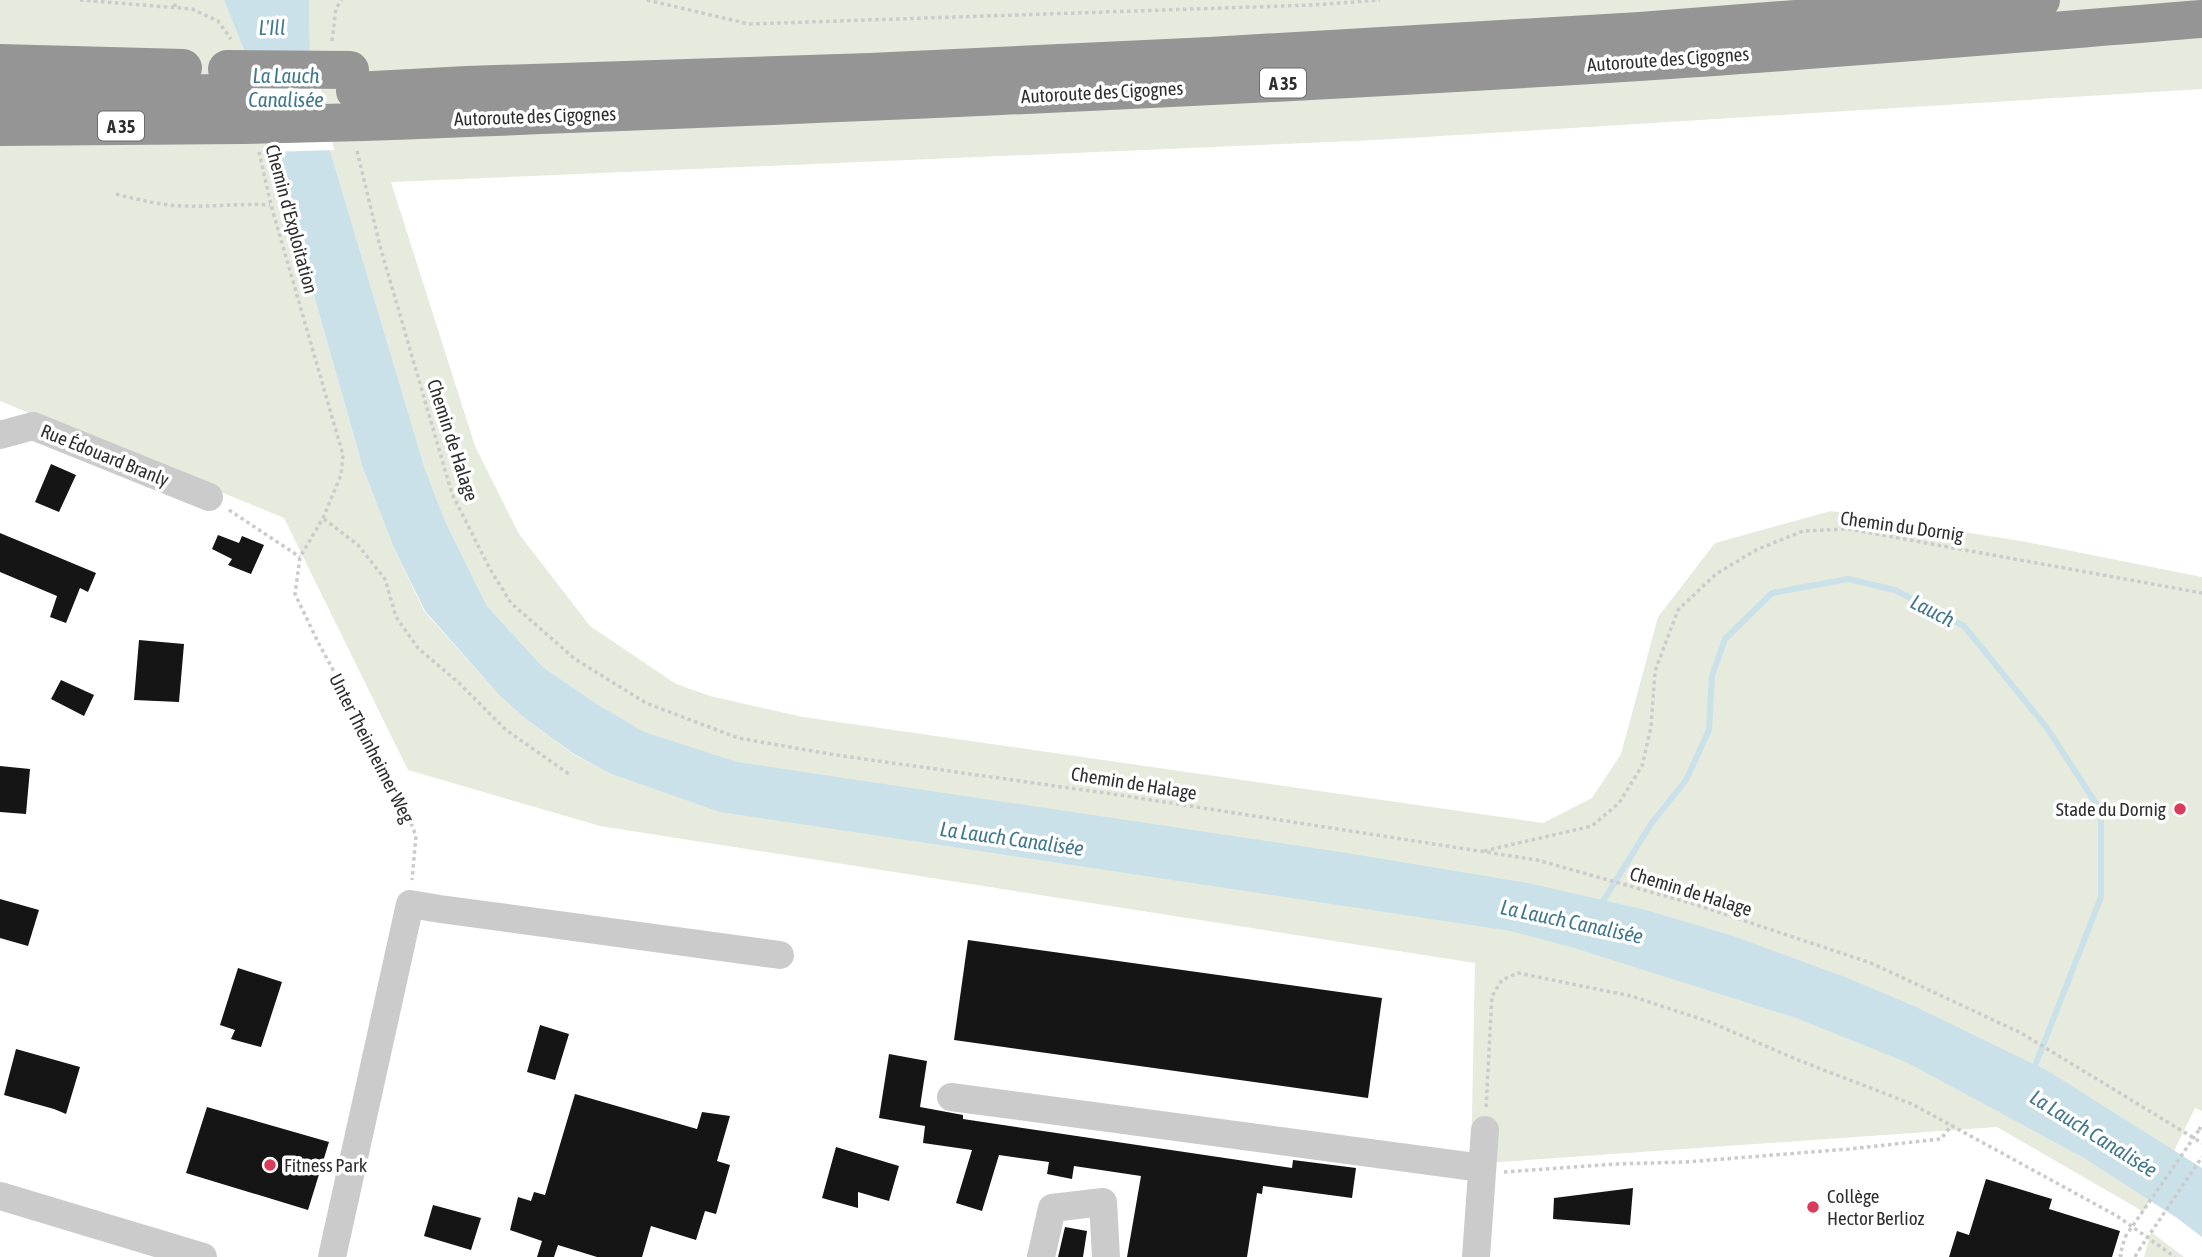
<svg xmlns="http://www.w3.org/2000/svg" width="2202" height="1257" font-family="'Asap Condensed',sans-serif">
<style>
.green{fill:#e6ebdd}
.water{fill:#cae1ea}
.pier{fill:#fff}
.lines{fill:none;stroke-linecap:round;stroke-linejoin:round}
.stream{stroke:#cae1ea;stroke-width:6}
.building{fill:#151515}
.path{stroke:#cbcbcb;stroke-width:3.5;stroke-dasharray:3.5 3.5;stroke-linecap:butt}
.minor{stroke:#cbcbcb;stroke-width:28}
.highway{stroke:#959595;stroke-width:38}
.path-bridge{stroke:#cbcbcb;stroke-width:3.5;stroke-dasharray:3.5 3.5;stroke-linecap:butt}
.highway-bridge{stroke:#959595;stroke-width:38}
.poi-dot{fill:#db3b5a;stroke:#fff;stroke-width:2.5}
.labels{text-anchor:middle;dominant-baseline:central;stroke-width:7;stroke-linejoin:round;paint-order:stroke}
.shield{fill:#fff;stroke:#6d6d6d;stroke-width:2}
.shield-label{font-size:18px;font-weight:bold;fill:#2e2e2e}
.street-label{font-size:19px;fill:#2e2e2e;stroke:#fff}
.poi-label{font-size:19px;fill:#2e2e2e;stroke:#fff;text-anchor:start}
.water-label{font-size:21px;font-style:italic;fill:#41788c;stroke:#fff}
</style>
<rect width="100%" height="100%" fill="#fff"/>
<g class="green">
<path d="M0,0h224l21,53 118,415 30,78 31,65 76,85 27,24 46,34 36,19 34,-41 -46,-28 -54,-37 -56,-61 -42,-85 -20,-52 -96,-322 -19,-93 -1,-54h1893v89l-825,51 -986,42 84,264 44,88 71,92 86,58 34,12 93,21 740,106 49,-25 29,-44 37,-137 57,-74 116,-32 196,31 175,35v534l-7,-3 -51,104 -147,-85 -526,37 4,-201 -875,-137 -192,-56 -124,-252 -284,-117z"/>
<path d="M2151,1232l33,25h-40z"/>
</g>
<path class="water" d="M224,0h85l1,54 19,93 96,322 20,52 42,85 56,61 54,37 47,28 93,30 610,91 181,30 118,27 87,26 112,41 69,29 134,65 154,97v69l-25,-19 -93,-60 -176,-95 -112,-45 -222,-70 -63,-17 -791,-119 -111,-39 -35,-19 -47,-34 -27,-24 -75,-85 -32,-65 -30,-78 -118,-415z"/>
<path class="pier" d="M242,56l72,1 20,93 -64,2z"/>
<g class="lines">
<path class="stream" d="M1600,906l51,-82 35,-44 23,-50 3,-54 13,-37 47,-46 76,-14 47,11 69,36 83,102 54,83v86l-68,174"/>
</g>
<g class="building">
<path d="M51,464l25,11 -17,37 -24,-10z"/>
<path d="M0,533l96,40 -8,19 -8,-4 -14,35 -16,-6 7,-21 -57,-24z"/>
<path d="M218,535l21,8 3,-7 22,9 -13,29 -23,-9 4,-6 -20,-10z"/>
<path d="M139,640l45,4 -5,58 -45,-2z"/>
<path d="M61,680l33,15 -10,21 -33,-17z"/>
<path d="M0,766l30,3 -4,45 -26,-2z"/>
<path d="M0,899l39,11 -11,36 -28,-8z"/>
<path d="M968,940l414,58 -14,100 -414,-58z"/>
<path d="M238,968l44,14 -21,65 -30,-8 4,-9 -15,-5z"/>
<path d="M540,1025l29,9 -14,46 -28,-8z"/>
<path d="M16,1049l64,18 -14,47 -12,-5 -50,-14z"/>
<path d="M889,1054l38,7 -7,46 43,8v4l329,49 1,-8 63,8 -4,30 -89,-12 -1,8 -5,-1 -10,64h-120l14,-81 -67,-10 -2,13 -25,-5 2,-12 -50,-7 -17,56 -26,-8 16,-53 -49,-7 2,-17 -46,-8z"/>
<path d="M575,1094l122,35 5,-17 28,4 -13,45 13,4 -14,49 -11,-3 -9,29 -45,-14 -9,31h-45l-39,-12 -4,12h-17l5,-16 -32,-11 8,-33 13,4 3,-9 11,3z"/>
<path d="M207,1107l122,35 -21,68 -122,-37z"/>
<path d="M836,1147l63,19 -10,35 -31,-9v16l-36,-10z"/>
<path d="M1986,1179l66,20 -3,10 71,22 -8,26h-163l8,-26 12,4z"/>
<path d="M1633,1188l-3,37 -77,-6 1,-21z"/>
<path d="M433,1205l48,13 -10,32 -47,-14z"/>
<path d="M1065,1227l22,4 -4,26h-25z"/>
</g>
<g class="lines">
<g class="path">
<path d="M80,0l112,9 26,12 13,18"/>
<path d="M647,0l102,24 563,-19 68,-5"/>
<path d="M175,7v-7"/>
<path d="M332,41l4,-33 6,-8"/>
<path d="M357,151l23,95 72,248 38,75 21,34 64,56 71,44 92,35 98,17 283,40 418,65 160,45 174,58 150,70 181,110"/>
<path d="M259,152l12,53 72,250 -2,20 -18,43 -23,39 -5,37 23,48 81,150 17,44 -4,44"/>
<path d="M116,194c24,6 47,12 71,12 28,1 55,-3 83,-1"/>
<path d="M229,510l71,47"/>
<path d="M324,519l34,26 27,34 11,38 22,31 41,35 47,47 63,44"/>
<path d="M1484,851l108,-25 27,-23 23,-37 9,-39 4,-56 23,-61 38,-36 40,-24 47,-19 46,-2 353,64"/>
<path d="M1486,1107l6,-111 10,-16 16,-7 113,23 79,26 88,38 114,44 205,112 58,41"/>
<path d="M2199,1130l3,-6"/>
<path d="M1504,1172l111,-8 71,-2 163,-13 92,-10 11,-14"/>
<path d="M2122,1257l-2,-2 5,-18"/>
<path d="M2135,1257l4,-7"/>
</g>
<g class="minor">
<path d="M0,435l33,-9 176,71"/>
<path d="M951,1097l531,71"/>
<path d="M0,1196l203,61"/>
<path d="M332,1257l78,-353 30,5 340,46"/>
<path d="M1041,1257l11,-49 51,-6 3,55"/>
<path d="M1476,1257l9,-127"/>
</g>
<g class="highway">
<path d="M0,63l183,5"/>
<path d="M355,91l112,-6 403,-13 340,-16 430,-25 401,-31"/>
<path d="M0,95l233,-2"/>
<path d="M363,122c425,-16 851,-33 1276,-60 188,-12 375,-28 563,-43"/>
<path d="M0,127l242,-2"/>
</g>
<g class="path-bridge">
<path d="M2125,1237l74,-107"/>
<path d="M2139,1250l63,-93"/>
</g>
<g class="highway-bridge">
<path d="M227,69l123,1"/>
<path d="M242,125l121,-3"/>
</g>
</g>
<g class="poi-dot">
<circle cx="2180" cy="809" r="7"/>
<circle cx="270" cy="1165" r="7"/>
<circle cx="1813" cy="1207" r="7"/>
</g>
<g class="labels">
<g class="shield">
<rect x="1260" y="68.5" width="46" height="29" rx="5"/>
<rect x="98" y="111.5" width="46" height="29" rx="5"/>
</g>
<g class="shield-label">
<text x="1283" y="83">A 35</text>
<text x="121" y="126">A 35</text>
</g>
<g class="street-label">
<text transform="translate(1668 59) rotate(-4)">Autoroute des Cigognes</text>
<text transform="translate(1102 92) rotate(-3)">Autoroute des Cigognes</text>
<text transform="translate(535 116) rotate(-2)">Autoroute des Cigognes</text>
<text transform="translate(292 219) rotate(75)">Chemin d'Exploitation</text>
<text transform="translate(453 440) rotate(72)">Chemin de Halage</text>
<text transform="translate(105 455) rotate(22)">Rue Édouard Branly</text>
<text transform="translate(1902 526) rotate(8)">Chemin du Dornig</text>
<text transform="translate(372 748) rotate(63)">Unter Theinheimer Weg</text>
<text transform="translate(1134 783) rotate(9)">Chemin de Halage</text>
<text transform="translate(1691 891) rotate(17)">Chemin de Halage</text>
</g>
<g class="poi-label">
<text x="2166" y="809" text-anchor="end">Stade du Dornig</text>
<text x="284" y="1165">Fitness Park</text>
<text x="1827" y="1196">Collège<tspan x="1827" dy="22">Hector Berlioz</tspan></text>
</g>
<g class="water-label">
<text x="272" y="27">L'Ill</text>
<text x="286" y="75">La Lauch<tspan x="286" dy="24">Canalisée</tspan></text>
<text transform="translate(1933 610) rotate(27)">Lauch</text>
<text transform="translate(1012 838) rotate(8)">La Lauch Canalisée</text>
<text transform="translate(1572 921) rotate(12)">La Lauch Canalisée</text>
<text transform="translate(2094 1133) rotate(32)">La Lauch Canalisée</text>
</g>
</g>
</svg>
